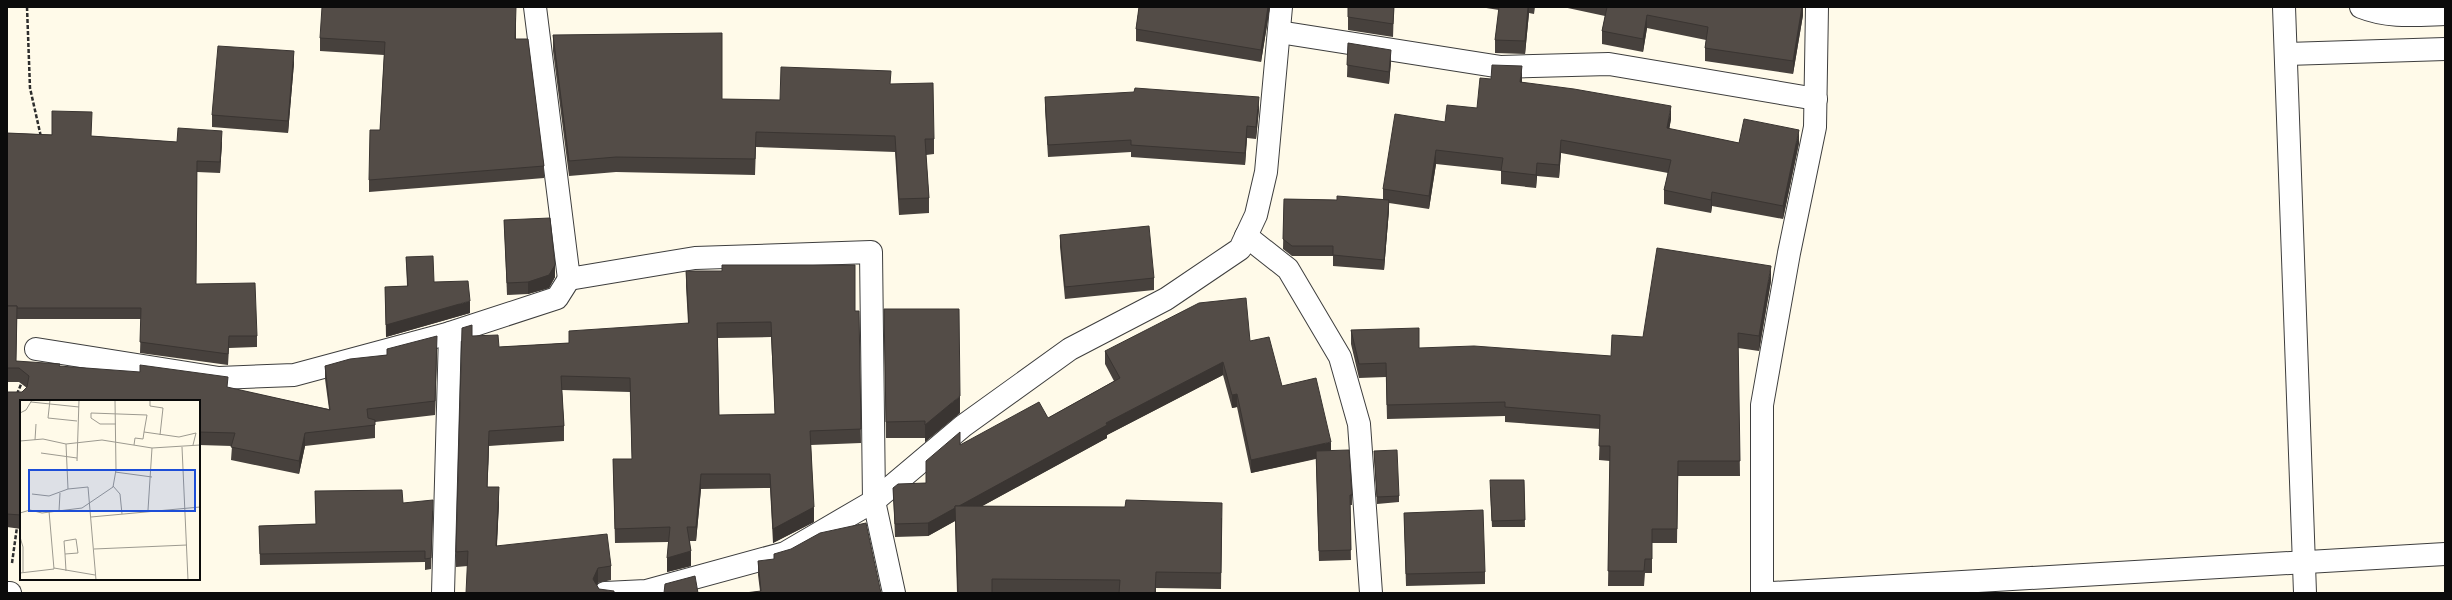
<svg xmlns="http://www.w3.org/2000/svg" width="2452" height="600" font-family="Merriweather,serif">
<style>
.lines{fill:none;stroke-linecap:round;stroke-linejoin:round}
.minor-casing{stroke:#3e3e3e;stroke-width:24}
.path{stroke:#2d2d2d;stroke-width:2.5;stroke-dasharray:4 2;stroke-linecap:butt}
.minor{stroke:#fff;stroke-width:22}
.wall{fill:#47413d;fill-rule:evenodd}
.shaded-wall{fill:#3a3532}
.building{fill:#534c47;stroke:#3a3532;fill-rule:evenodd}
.inset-road{fill:none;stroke:#9d9a90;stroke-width:1}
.view{fill:#1d4ed8;fill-opacity:0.15;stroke:#1d4ed8;stroke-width:2}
.inset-edge{fill:none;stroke:#0b0b0b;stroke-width:2}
</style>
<rect width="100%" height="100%" fill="#fffae9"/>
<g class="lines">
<defs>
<g id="minor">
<path d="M535,7l34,272 126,-21 176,-6 3,249 20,92"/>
<path d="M2284,7l21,586"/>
<path d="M2361,7c27,11 55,8 84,7"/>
<path d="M1279,32l222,35 108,-3 207,35"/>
<path d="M2287,54l158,-5"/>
<path d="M1246,236l42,33 52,88 19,67 12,169"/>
<path d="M36,349l183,29 75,-3 156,-42 107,-35 12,-19"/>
<path d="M7,593h3"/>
<path d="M443,593l7,-260"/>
<path d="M605,593l41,-2 139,-38 89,-52 89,-75 107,-77 96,-50 74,-50 16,-34 10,-43 15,-165"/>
<path d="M1762,593v-188l27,-152 26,-126 2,-120"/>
<path d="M1772,593l673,-39"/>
</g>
</defs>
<use href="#minor" class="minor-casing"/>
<g class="path">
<path d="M27,7l3,81 11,49"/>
<path d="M17,394l5,-12"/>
<path d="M12,563l5,-36"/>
</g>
<use href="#minor" class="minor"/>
</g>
<g class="wall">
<path d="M1139,7h131l-9,55 -125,-21v-12z"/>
<path d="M1348,7h46l-1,30 -45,-7z"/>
<path d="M1480,7h55l-1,7 -5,-1 -4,41 -30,-1v-13l4,-30z"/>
<path d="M1563,7h240v8l-10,59 -88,-13v-13l1,-8 -59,-12 -4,24 -41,-8v-13l3,-15z"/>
<path d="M516,18v21l28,127v12l-175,14v-12l11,-50 4,-75 -64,-4v-13z"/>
<path d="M553,35l169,64 58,1 111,-16 43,55v15l-8,1 3,43v15l-30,2 -4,-63 -139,-5 -1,28 -139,-3 -47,4 -16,-125z"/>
<path d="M1348,43l43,19 -2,22 -42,-7z"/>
<path d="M294,63l-6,70 -76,-6v-12z"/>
<path d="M1491,79h31v3l149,37 -2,10 70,14h60l-16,76 -71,-13 -1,7 -47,-9v-14l4,-17 -107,-20 -2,25 -22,-2 -1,12 -35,-4v-13l-65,-7 -7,45 -40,-6v7l-5,60 -51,-4v-10h-41l-9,-7 1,-50 53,1 46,-1v-10l62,-67 32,-14z"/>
<path d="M1045,97l214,12 -3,30 -9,-1 -2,27 -114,-8v-5l-83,5 -3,-48z"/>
<path d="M7,133l85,3 85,6h45l-2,31 -23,-1 -1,112 61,52v11l-28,1 -1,17 -88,-12 1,-34h-124l-1,42 212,27 101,21 -4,-30v-13l62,-11 50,-6 -2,66 -60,7v16l-70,8 -6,28 -68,-14 1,-14 -33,-1v-44h-178v128l-14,-2v-135h15l5,-4 -8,-6h-12z"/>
<path d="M504,220l51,57 -6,11 -21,6 -21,1z"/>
<path d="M1060,235l94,43v12l-89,9 -5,-52z"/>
<path d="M406,257l28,25 36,31 -84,24 -1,-50 22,-1z"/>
<path d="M686,271l169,40h4l2,132 -50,2 3,77 -41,21 -3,-55 -69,1 -5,52h-6l1,25 -24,6 1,-30 -53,1 -2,-84h19l-2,-67 -68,-2 2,36v15l-75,5 -2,41 12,15 -2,44 114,20v14l-13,3 -1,3 2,3 15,4 -146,-27 -12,1v-15l16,-216 27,11 70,-4 119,-20 -2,-37zM771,337l4,77 -56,1 -1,-77z"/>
<path d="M1771,281l-12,70 -21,-3 2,128h-62l-1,67h-25v30h-7l-1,13h-36l2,-125 -11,-1 1,-31 -95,-7v-6l-118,3 -1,-42 -27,1 -8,-34v-14l68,18 192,8 32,-19z"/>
<path d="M884,309l76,104 -35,29v-4h-39z"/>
<path d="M1250,341l32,45 49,65 21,44v10h-2l1,55 -32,1 -3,-102 -65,14 -14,-66 -5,1 -9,-33 -116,60v3l-125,68 240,12 -1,71 -65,-1v5h-199l-2,-72 -27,15 -33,1 -2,-49 33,-5 34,-38 88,-27 66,-37 -9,-17v-13z"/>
<path d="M1374,451l25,45v6l-22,2z"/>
<path d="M1524,480l1,47h-33l-2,-40z"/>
<path d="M315,491l88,12 30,8 -2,58 -6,1v-8l-165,3 -1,-39 57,-2z"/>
<path d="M1404,513l81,59v12l-79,2z"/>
<path d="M758,561l123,32 -121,-2 -2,-16z"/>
</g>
<g class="shaded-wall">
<path d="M516,7v11l-1,33v-12z"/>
<path d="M1268,7h2l-9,55v-12z"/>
<path d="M1528,7h1v6l-4,41v-13z"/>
<path d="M1802,7h1v8l-10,59v-13z"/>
<path d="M1647,15v13l-4,24v-13z"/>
<path d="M1391,50v12l-2,22v-12z"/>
<path d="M294,51v12l-6,70v-12z"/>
<path d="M1522,66v13l-2,17v-14z"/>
<path d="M1259,97v12l-3,30v-12z"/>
<path d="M1671,106v13l-4,23v-14z"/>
<path d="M1247,126v12l-2,27v-12z"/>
<path d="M1799,130v13l-16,76v-13z"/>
<path d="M222,131v11l-2,31v-11z"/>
<path d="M1561,140v13l-2,25v-13z"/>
<path d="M1436,150v14l-7,45v-13z"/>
<path d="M1537,163v13l-1,12v-13z"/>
<path d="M1712,192v14l-1,7v-13z"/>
<path d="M1389,200v10l-5,60v-10z"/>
<path d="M555,265v12l-6,11 -21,6v-12z"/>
<path d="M1771,266v15l-12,70v-15z"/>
<path d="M470,301v12l-84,24v-12z"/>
<path d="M437,336v13l-2,66v-14z"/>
<path d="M1223,362v13l-116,60v3l-152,83v-13l151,-85z"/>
<path d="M1237,394v13l-5,1v-13z"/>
<path d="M960,396v17l-35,29v-17z"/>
<path d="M489,431v15l-2,55v-14z"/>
<path d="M305,433v13l-6,28v-13z"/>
<path d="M1331,442v13l-80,18v-13z"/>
<path d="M701,474v15l-5,52v-14z"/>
<path d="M499,487v15l-3,59v-15z"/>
<path d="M814,507v15l-41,21v-14z"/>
<path d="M955,508v13l-27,15v-13z"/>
<path d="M691,551v15l-24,6v-14z"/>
<path d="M598,568v15l-5,10v-14z"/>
<path d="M1156,572v21h-1z"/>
</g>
<g class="building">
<path d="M322,7h194l-1,32h13l16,127 -175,14 1,-50h10l5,-88 -65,-4z"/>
<path d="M1139,7h129l-7,43 -125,-21z"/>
<path d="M1348,7h46l-1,17 -45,-7z"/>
<path d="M1499,7h29l-3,34 -30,-1z"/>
<path d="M1607,7h195l-9,54 -88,-13 3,-21 -61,-12 -4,24 -41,-8z"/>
<path d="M722,33v66l58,1 1,-33 110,4 -1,13 43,-1 1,56h-9l4,59 -30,1 -4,-63 -139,-4 -1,27 -139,-2 -47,4 -16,-126z"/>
<path d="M1348,43l43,7 -2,22 -42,-7z"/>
<path d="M218,46l76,5 -6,70 -76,-6z"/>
<path d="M1492,65l30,1 -2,16 54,7 97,17 -4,22 72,15 5,-24 55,11 -16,76 -71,-14 -1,8 -47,-10 7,-30 -110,-20 -2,25 -22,-2 -1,12 -35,-4 2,-13 -67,-8 -7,46 -46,-7 12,-75 50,8 2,-17 30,3 3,-30 11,1z"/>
<path d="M1135,88l124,9 -3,30 -9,-1 -2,27 -114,-8v-5l-83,5 -3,-48 89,-5z"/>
<path d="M52,111l40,1 -1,24 86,6 1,-14 44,3 -2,31 -23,-1 -1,123 59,-1 2,53h-28l-1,18 -88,-12 1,-34h-124v-2h-10v-173l45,2z"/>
<path d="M1337,196l52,4 -5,60 -51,-5v-9h-41l-9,-7 1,-40 53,1z"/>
<path d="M550,218l5,47 -6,10 -21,7 -21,1 -3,-63z"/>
<path d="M1149,226l5,52 -89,9 -5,-52z"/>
<path d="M1657,248l114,18 -12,70 -21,-3 2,128h-62l-1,68h-25v30h-7l-1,12h-36l2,-125h-11l1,-31 -95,-8v-5l-118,3 -1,-42 -27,1 -8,-34 68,-2v20l55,-2 137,10 1,-21 31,2z"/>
<path d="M433,256l1,26 34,-1 2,20 -84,24 -1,-38 23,-1 -2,-29z"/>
<path d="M722,265h133v46h4l2,118 -51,2 4,76 -41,22 -3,-55h-69l-5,53h-9l4,24 -24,7 3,-31 -55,2 -2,-70h19l-2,-81 -69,-2 3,50 -75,5 -2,56h12l-3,59 111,-12 4,32 -13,2 -5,11 6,10 15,2v2h-148l2,-42 -12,1 6,-224 10,-3v11l26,-1 1,12 70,-4v-12l120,-8 -3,-52h36zM771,322l4,92 -56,1 -2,-92z"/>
<path d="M1246,298l4,43 19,-4 13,49 34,-8 15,64 -80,18 -14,-66 -5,1 -9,-33 -117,61 1,2 -148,81h-4v2l-27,15 -33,1 -2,-36 5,-4 28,-1v-22l34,-29v13l79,-43 9,16 72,-40 -15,-27 94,-48z"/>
<path d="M7,306h10l-1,55 44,3 -1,2 81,6v-7l88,12 -1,10 103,23 -5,-44 25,-7 37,-4v-6l50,-13 -2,65 -68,8 1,9 7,2v5l-70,8 -6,28 -68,-14 4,-14 -36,-1v-31h-178v114l-14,-1v-122h15l5,-5 2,-11 -10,-8h-12z"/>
<path d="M884,309h75l1,87 -35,29v-4l-39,1z"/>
<path d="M1349,450l3,45h-2l1,55 -32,1 -3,-100z"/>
<path d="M1397,450l2,46 -22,1 -3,-46z"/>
<path d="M1490,480h34l1,40 -33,1z"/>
<path d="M402,490l1,13 30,-3 -2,58 -6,1v-8l-165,3 -1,-28 57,-2 -1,-33z"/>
<path d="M1126,500l96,3 -1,70 -65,-1 -1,21h-36l1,-13 -128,-1v14h-34l-3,-87 170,1z"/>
<path d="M1483,510l2,62 -79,2 -2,-61z"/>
<path d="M866,523l15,70h-136l16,-2 -3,-30 16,-2v-5l17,-5 29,-16z"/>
<path d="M695,576l3,17h-34l1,-9z"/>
</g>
<g transform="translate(20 400)">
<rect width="180" height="180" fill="#fffae9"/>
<path class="inset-road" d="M30,0l-2,18 29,3M130,0v6l13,2 -3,27M11,2l48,5M0,13l6,-3 6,-10M96,24h-16l-9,-6v-5l56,2 -3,17 35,5 17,-4 -3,12M15,40l1,-16M0,41l23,-2 23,5 36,-4 50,8 48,-3M46,44l2,45 20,-2 8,93M114,45l1,-7 8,1 1,-7M162,47l6,133M21,53l36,5M57,61l2,-61M95,72l37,5M93,86l7,8 2,20M12,94l17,2 19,-7M128,110l4,-62M39,111l1,-18M0,113l10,-3 12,3 40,-5 31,-21 3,-17 -1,-70M71,117l109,-10M0,137l3,10v25M74,149l93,-4M45,154l13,-1 -2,-14 -12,2 1,13 1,17M34,168l41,7M0,173l34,-4 -5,-58"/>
<path class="view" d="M9,70h166v41h-166z"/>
<rect width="180" height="180" class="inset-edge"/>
</g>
<rect width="2452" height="600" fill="none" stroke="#0b0b0b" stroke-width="16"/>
</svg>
